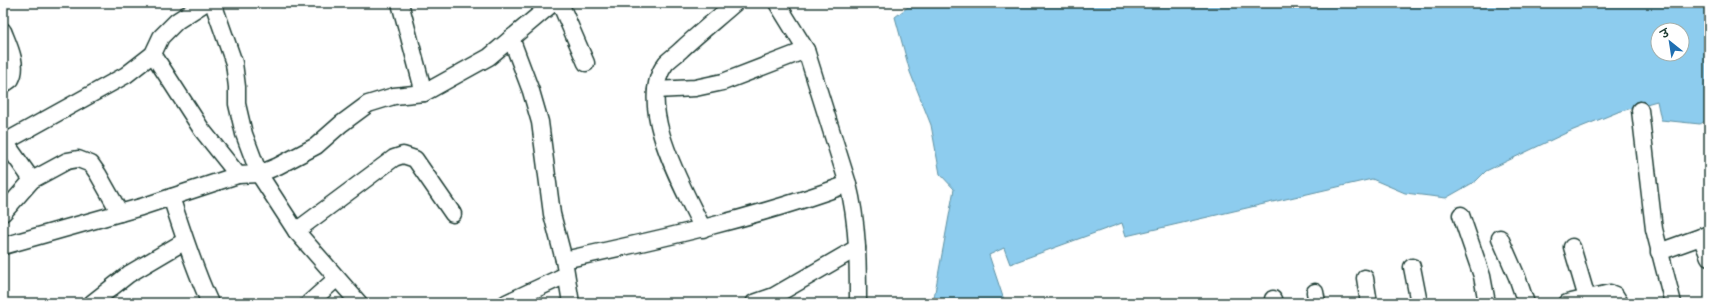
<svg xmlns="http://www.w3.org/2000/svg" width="1712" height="306" font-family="'Patrick Hand','Playpen Sans Deva',sans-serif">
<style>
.water{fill:#8dccee;stroke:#6193a4;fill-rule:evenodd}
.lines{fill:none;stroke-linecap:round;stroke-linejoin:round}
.street-casing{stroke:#1f3d34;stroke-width:19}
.street{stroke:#fff;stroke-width:16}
</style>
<rect width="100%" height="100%" fill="#fff"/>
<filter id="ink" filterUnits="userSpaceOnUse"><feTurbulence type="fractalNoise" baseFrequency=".025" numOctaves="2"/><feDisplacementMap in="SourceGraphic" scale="8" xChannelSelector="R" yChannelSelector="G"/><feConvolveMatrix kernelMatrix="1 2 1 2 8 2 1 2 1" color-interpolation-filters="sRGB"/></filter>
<g filter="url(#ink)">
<path class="water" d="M913,3h796v116l-9,5 -39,-4 -4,-19 -39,11 -52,21 -80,38 -10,10 -30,17 -41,-5 -33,-14 -246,57 -4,-13 -112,41 -6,-16 -15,7 16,48h-72l21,-114 -14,-15 -9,-49 -21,-53 -15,-55zM1658,30h24v24h-24z"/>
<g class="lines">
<defs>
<g id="street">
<path d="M213,3l21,60 3,24v17l7,30 15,40 37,57 63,72"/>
<path d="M400,3l24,90"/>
<path d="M560,3l26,60"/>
<path d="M777,3l29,47 42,134c10,39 10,79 10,119"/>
<path d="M3,31c5,13 16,34 8,48 -2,2 -6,4 -8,6"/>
<path d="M511,38l20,53 9,31 12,92 12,46 7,43"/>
<path d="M153,54l49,76 36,45"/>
<path d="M656,90l39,-2 28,-6 83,-32"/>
<path d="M1640,110l14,119 19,74"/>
<path d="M3,139l29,41"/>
<path d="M5,142l121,-67 27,-21 8,-17 16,-16 28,-18"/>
<path d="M171,197c12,36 23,72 39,106"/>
<path d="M3,213l29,-33 35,-19 11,-2 13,5 7,10 22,39"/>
<path d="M1461,215l21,61 5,27"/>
<path d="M703,229c-19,-40 -69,-124 -37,-166 5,-5 11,-9 16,-14 17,-16 36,-31 53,-46"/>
<path d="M296,231l98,-73 9,-3 12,4 38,55"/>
<path d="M1701,237l8,20"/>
<path d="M1500,238l17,39 9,26"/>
<path d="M3,246l138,-39 97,-32 21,-1 19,-8 38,-20 25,-22 27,-20 26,-8 30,-3 65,-36 64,-54"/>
<path d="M1572,247l15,51"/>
<path d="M1659,252l50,-18"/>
<path d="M564,260c96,-21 192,-42 284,-76"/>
<path d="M1412,267l7,36"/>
<path d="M1365,278l4,25"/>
<path d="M1315,292l2,11"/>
<path d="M1273,299l1,4"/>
<path d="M92,303l37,-29 56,-33"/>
<path d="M309,303l27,-24"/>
<path d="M506,303l60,-28"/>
<path d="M754,303l20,-7 83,-48"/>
<path d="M1567,303l43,-10 5,2 5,8"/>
</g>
</defs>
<use href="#street" class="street-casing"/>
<use href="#street" class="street"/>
</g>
</g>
<rect width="1712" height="306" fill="none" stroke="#fff" stroke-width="16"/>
<rect x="8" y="8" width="1696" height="290" fill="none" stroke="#1f3d34" stroke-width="1.5" filter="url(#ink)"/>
<g transform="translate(1670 42) rotate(330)"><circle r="19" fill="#ffffff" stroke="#a5b1ae"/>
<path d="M0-3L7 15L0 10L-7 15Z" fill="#1f6fb2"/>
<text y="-6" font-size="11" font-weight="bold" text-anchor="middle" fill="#1f3d34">उ</text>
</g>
</svg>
